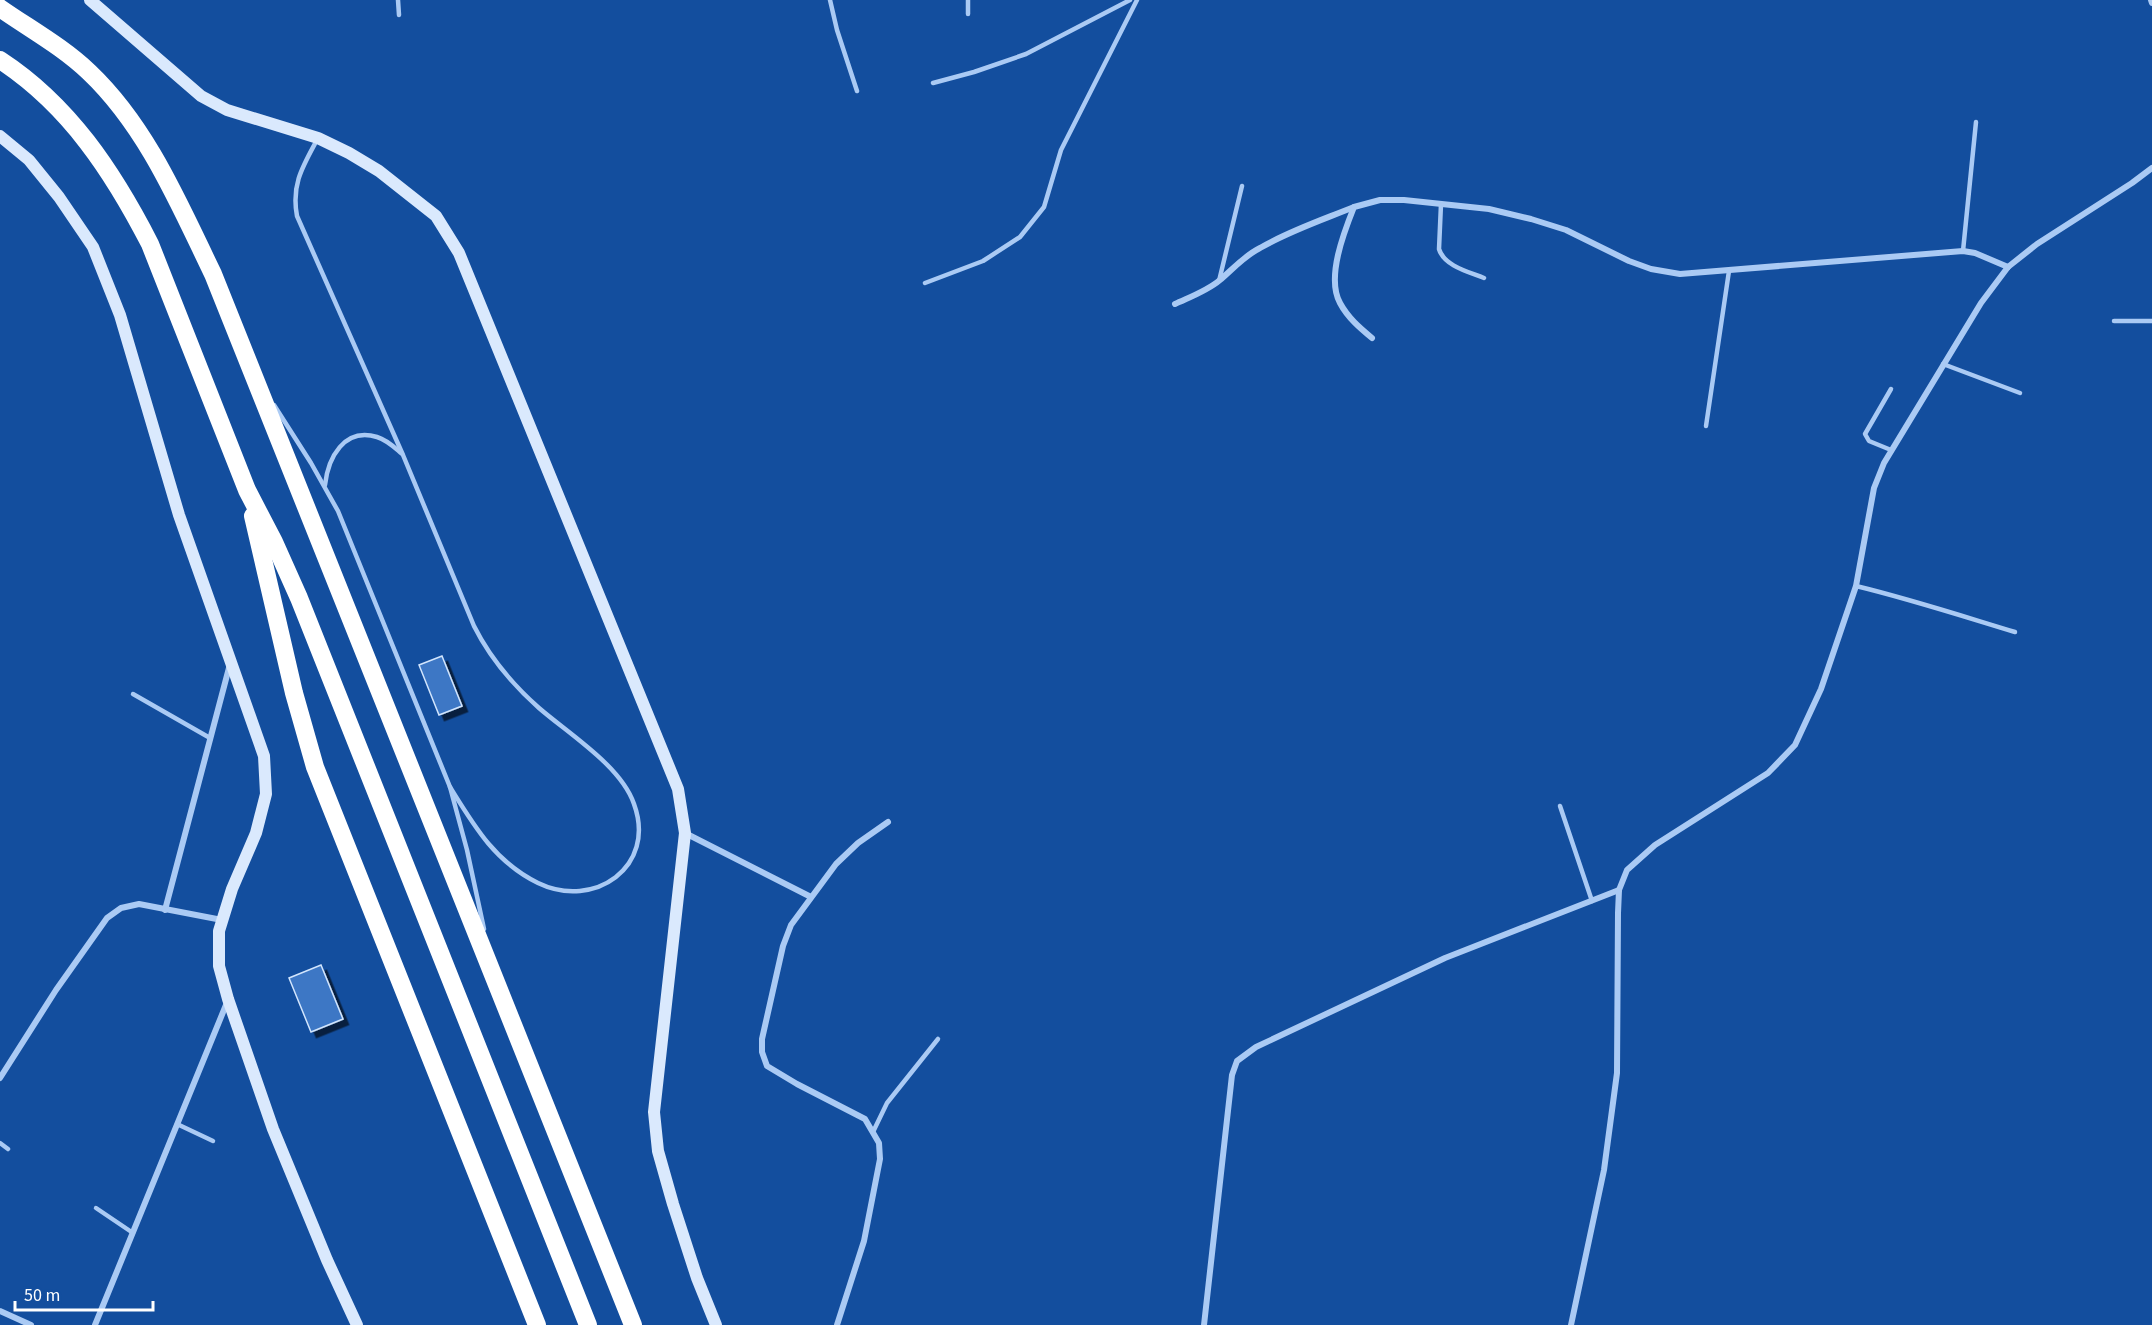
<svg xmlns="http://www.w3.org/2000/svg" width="2152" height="1325" font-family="'Source Sans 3',sans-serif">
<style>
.building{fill:#3c77c5;stroke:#d2e5fd;stroke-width:1.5;filter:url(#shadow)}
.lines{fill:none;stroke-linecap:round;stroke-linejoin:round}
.service{stroke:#aacaf4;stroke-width:4.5}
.minor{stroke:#aacaf4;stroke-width:6}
.secondary{stroke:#dae9fd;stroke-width:12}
.motorway{stroke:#fff;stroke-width:18}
</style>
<defs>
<filter id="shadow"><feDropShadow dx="5.5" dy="5.5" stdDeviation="0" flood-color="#0009"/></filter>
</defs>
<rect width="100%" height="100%" fill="#134e9e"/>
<g class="building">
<path d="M442,656l20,50 -23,9 -20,-50z"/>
<path d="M321,965l22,54 -32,13 -22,-54z"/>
</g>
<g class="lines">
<g class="service">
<path d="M398,0l1,15"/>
<path d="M830,0l7,30 20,61"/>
<path d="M968,0v14"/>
<path d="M933,83l41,-11 52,-18 104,-54"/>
<path d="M318,138c-15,28 -27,46 -21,78l106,239 71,171c16,32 38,58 65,82 30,26 82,58 95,96 23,63 -40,106 -96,79 -43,-21 -64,-57 -88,-96"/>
<path d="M1441,204l-2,45c5,17 30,23 45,29"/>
<path d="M1963,251l13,-129"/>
<path d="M1219,281l23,-95"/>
<path d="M925,283l58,-22 37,-24 24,-30 17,-57 76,-150"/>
<path d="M2114,321h38"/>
<path d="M1943,364l77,29"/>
<path d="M1891,389l-26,45 4,7 22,9"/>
<path d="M274,405l37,58 27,48 112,276 17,63 17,79"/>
<path d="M1706,426l23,-155"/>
<path d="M325,485c3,-27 19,-58 52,-48 10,3 17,10 24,16"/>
<path d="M1856,586c54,13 106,30 159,46"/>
<path d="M133,694l77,44"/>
<path d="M1560,806l32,95"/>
<path d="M177,1124l36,17"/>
<path d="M873,1132l14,-29 51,-64"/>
<path d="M0,1143l8,6"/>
<path d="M96,1208l37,25"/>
</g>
<g class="minor">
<path d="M2151,0l1,3"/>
<path d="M1175,304c15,-7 32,-13 45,-24 13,-11 24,-24 40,-32 29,-17 62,-28 94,-41"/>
<path d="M1372,338c-12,-10 -24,-20 -32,-35 -14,-25 4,-71 14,-96l26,-7h24l85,9 42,10 35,11 63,31 22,8 29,5 283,-23 12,2 33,14"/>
<path d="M685,833l126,64"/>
<path d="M165,910l65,-246"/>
<path d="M0,1078l56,-88 51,-72 14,-10 18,-4 83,16"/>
<path d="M0,1311l31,14"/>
<path d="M95,1325l133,-325"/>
<path d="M837,1325l27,-84 16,-82 -1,-16 -14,-24 -68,-35 -30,-18 -5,-14v-13l21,-93 8,-21 45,-61 22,-21 30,-21"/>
<path d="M1204,1325l28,-250 5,-14 19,-14 189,-89 174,-68"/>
<path d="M1571,1325l33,-155 13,-97 1,-160 1,-23 8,-20 28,-25 113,-72 27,-28 26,-56 35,-103 18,-98 10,-25 97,-160 27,-36 29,-23 95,-61 20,-15"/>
</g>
<g class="secondary">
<path d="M90,0l111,96 26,14 91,28 31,15 30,18 57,45 23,37 219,536 7,44 -31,279 4,39 15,53 24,74 19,47"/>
<path d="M0,136l29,24 30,37 34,50 27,68 59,200 85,241 2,38 -10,39 -24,56 -13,42v35l9,33 45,130 54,131 30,65"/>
</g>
<g class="motorway">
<path d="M0,8c30,21 63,39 89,64 58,55 90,132 124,202l420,1051"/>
<path d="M0,60c69,45 113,112 150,184l97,246 27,52 25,56 289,727"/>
<path d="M253,516l41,177 21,74 222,558"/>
</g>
</g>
<path d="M15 1301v9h138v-9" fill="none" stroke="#ffffff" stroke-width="3"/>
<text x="24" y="1301" font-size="18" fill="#ffffff" stroke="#134e9e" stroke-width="4.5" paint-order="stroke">50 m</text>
</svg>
